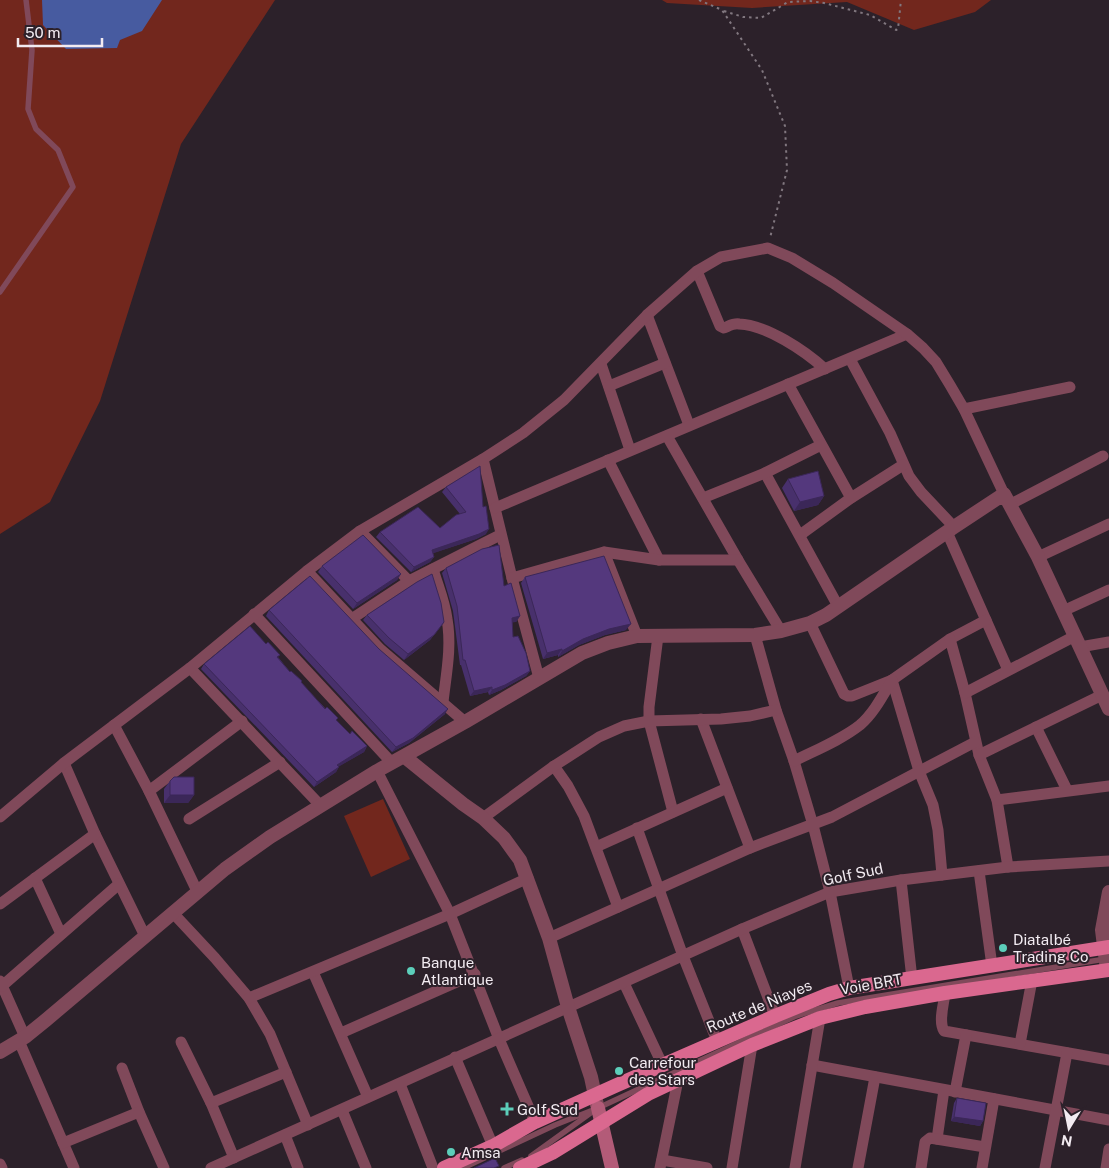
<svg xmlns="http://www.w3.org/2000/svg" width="1109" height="1168" font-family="'Public Sans',sans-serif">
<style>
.green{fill:#72271d}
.water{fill:#475ba0}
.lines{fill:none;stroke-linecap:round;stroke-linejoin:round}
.path{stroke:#81777f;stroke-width:2;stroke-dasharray:2.5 4;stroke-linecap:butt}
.service{stroke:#80495a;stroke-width:5.5}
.minor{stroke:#80495a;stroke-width:11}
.tertiary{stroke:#80495a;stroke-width:14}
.secondary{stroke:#b35b78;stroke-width:14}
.primary{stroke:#da688f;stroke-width:14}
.wall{fill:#48306c}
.shaded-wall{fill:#3b2758}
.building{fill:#54387d;stroke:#3b2758}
.poi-dot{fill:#5cceba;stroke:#2c212a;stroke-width:2}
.labels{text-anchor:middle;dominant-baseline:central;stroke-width:4;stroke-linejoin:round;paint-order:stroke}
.street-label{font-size:15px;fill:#f2ebf1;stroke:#2c212a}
.poi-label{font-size:15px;fill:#f2ebf1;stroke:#2c212a;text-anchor:start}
</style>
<rect width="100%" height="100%" fill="#2c212a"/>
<g class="green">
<path d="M0,0h275l-94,144 -81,257 -50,101 -50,32z"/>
<path d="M662,0h329l-16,12 -61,18 -67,-28 -95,6 -85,-5z"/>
<path d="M383,799l27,60 -39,18 -27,-61z"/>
</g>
<path class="water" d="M42,0h120l-20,31 -22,9 -3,8 -51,1 -23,-24z"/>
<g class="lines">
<g class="path">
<path d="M699,0l23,10 40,60 23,56 2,44 -17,68"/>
<path d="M724,11l19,6 18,1 27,-16 22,-1 14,2 46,12 26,15 2,-1 3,-29"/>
</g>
<g class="service">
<path d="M0,292l73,-105 -15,-37 -22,-21 -8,-20 4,-59 -6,-50"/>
<path d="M531,1156l61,-44"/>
<path d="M463,1168l92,-43 43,-17 198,-92 42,-13 267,-44"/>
<path d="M504,1168l18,-8"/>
</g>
<g class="minor">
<path d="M697,271l23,55 4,2c5,-2 10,-5 15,-4 28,1 66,27 86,45"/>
<path d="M647,315l42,110"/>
<path d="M850,359l40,74 19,43 12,16 33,35"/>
<path d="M601,364l29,86"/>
<path d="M788,384l63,114"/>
<path d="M609,386l56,-23"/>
<path d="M964,409l106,-22"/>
<path d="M667,436l71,124 43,71"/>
<path d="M483,459l29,119 27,100"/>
<path d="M608,460l51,100"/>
<path d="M765,473l73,133"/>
<path d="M703,498l62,-25 56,-28"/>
<path d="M1011,504l92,-48"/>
<path d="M495,508l412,-174"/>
<path d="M360,531l49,50"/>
<path d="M947,532l61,138"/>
<path d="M800,535l51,-37 52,-33"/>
<path d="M604,552l33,84"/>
<path d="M1038,557l71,-33"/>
<path d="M433,569c5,17 12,33 14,50 5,28 -1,56 -4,83"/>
<path d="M307,571l73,78 85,73"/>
<path d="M512,578l92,-26 55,8h79"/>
<path d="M1063,611l46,-21"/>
<path d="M254,614l138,149"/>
<path d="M353,618l56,-37 91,-46"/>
<path d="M810,623l34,71 4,2h4l40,-16 58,-41 36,-19"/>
<path d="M755,635l21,75 18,51 19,64 17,67 19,96"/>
<path d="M658,636l-9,71v14l24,91"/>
<path d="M950,639l15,54 14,62 18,45 11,67"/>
<path d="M1080,647l29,-5"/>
<path d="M190,668l130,137"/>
<path d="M892,680l27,91 14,34 5,25 4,45"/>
<path d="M965,693l110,-57"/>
<path d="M701,719l49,129"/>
<path d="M114,725l35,66 49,102"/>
<path d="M1036,727l31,63"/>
<path d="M979,755l123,-60"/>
<path d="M794,761c22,-11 47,-21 66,-36 14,-12 23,-30 32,-45"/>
<path d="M64,763l31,71 50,102"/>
<path d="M554,766l14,20 16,30 34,91"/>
<path d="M377,771l73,143 49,125 36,83"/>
<path d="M149,791l93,-70"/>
<path d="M997,800l112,-14"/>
<path d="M0,817l64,-54 126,-95 117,-97 53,-40 123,-72 40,-26 41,-33 83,-85 50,-44 24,-14 47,-9 24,10 41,25 74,51 16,14 13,14 14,23 14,24 40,85"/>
<path d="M483,818l71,-52 45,-29 25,-11 25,-5 72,-2 29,-3 26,-6"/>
<path d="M189,819l91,-57"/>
<path d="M637,828l46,128 34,85"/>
<path d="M596,847l131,-59"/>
<path d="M979,871l13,95"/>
<path d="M35,878l26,56"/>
<path d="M901,880l11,99"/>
<path d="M0,904l95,-70"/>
<path d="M173,913l42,45 34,40 21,36 38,91"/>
<path d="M742,929l33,87"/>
<path d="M549,938l201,-90 82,-31 143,-75"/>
<path d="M313,972l55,125"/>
<path d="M0,981l25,56"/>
<path d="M624,983l39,83"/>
<path d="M2,986l117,-102"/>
<path d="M945,993c-1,11 -7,28 -1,38l165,29"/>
<path d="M249,998l201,-84 78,-36"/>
<path d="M341,1033l134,-59"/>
<path d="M19,1041l55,127"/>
<path d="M181,1042l30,61 23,55"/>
<path d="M1020,1044l12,-64"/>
<path d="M455,1057l38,89"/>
<path d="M812,1065l297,55"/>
<path d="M122,1068l17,44 25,56"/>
<path d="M400,1084l33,84"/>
<path d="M955,1092l11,-57"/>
<path d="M211,1103l75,-31"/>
<path d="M342,1110l24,58"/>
<path d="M285,1135l13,33"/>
<path d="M937,1139l7,-49"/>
<path d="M63,1143l76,-31"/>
<path d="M662,1160l45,8"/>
<path d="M0,1164l2,4"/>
<path d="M211,1168l531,-239 88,-37 71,-12 107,-13 101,-6"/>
<path d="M660,1168l18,-88"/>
<path d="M732,1168l20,-123"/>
<path d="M795,1168l25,-150"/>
<path d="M858,1168l17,-91"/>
<path d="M921,1168l4,-26 5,-4 55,9"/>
<path d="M982,1168l12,-69"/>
<path d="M1045,1168l22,-115"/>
<path d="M1106,1168l3,-19"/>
</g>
<g class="tertiary">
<path d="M405,757l58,47 20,14 21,20 16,22 29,78 19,69 23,70 6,28"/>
<path d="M1107,970l-5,-40 7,-38"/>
<path d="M0,1052l25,-15 21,-17 179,-151 45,-32 107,-66 88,-49 117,-69 26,-10 29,-7 118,-1 26,-4 29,-8 16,-8 128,-88 50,-33 34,63 71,152"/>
</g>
<path class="secondary" d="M598,1108l14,60"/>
<g class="primary">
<path d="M444,1168l49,-22 42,-24 82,-37 158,-69 54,-22 20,-6 260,-41"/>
<path d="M520,1168l32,-15 96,-59 104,-49 68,-27 45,-11 80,-14 164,-23"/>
</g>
</g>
<g class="wall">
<path d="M788,479l36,17 -6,9 -24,6 -12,-23z"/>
<path d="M446,487l37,20 3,27 -10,5 -43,14 1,4 -4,5 -19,10 -35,-35 4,-5 60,-4 20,-14 -18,-22z"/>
<path d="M322,566l79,8 -4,6 -44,29 -35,-37z"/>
<path d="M446,568l58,18 16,30 -4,6h-4l1,15 17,34 -4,5 -25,14 -12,5 -1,-3 -18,4 -9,-31h-1l-7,-54 -11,-38z"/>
<path d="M525,577l101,53 -21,5 -26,10 -21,12v-2l-15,4 -22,-76z"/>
<path d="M269,610l110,39 66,65 -36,29 -17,9 -126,-136z"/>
<path d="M367,615l77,7 -14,18 -26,20 -19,-16 -22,-24z"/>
<path d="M278,657l12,15 11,11 49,51 17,12 -3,6 -25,14 -3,6 -22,15 -113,-118 3,-5z"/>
<path d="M170,781l24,14 -6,8h-24v-14z"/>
<path d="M957,1098l26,23 -3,5 -29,-5 3,-18z"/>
</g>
<g class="shaded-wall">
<path d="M824,496l-6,9 -24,6 6,-9z"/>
<path d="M489,529l-3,5 -10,5 -48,16 4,-5z"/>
<path d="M434,557l-4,5 -19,10 3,-5z"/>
<path d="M401,574l-4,6 -44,29 4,-6z"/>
<path d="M520,616l-4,6 -7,1 3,-5z"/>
<path d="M444,622l-14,18 -26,20 4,-6z"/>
<path d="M631,624l-5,6 -21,5 -26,10 -21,12 4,-6 21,-12 26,-10z"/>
<path d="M562,649l-4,6 -15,4 4,-6z"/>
<path d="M530,671l-4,5 -25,14 -12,5 3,-5z"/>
<path d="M492,687l-4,5 -18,4 4,-5z"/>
<path d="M448,709l-3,5 -36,29 -17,9 4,-5z"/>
<path d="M367,746l-3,6 -31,18 4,-5z"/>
<path d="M339,767l-3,5 -22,15 3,-5z"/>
<path d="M170,795h24l-6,8h-24z"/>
<path d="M954,1117l29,4 -3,5 -29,-5z"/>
</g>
<g class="building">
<path d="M480,466l3,41 3,-1 3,23 -10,5 -47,16 2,7 -20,10 -34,-35 38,-25 22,21 16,-13 10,-3 -20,-25z"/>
<path d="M818,471l6,25 -24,6 -12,-23z"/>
<path d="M363,535l38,39 -44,29 -35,-37z"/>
<path d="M499,545l5,41 7,-3 9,33 -8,2 1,19 5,-1 8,17 4,18 -25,14 -13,5v-3l-18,4 -9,-31h-2l-6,-54 -11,-38 36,-19z"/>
<path d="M604,556l27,68 -22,5 -26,10 -21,12v-2l-15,4 -22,-76z"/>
<path d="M432,574l9,29 3,19 -10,13 -26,19 -19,-16 -22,-23 50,-33z"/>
<path d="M310,576l69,73 69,60 -35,29 -17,9 -127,-137z"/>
<path d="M250,626l16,18 2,-2 12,13 -3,2 13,15 1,-1 11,10 -1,1 24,27 2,-2 11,11 -2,2 14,14 2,-3 15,15 -30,19 2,2 -22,15 -113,-118z"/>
<path d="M174,777h20v18h-24v-14z"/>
<path d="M957,1098l29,5 -3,18 -29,-4z"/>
<path d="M495,1158l4,8 -5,2h-20z"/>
</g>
<g class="poi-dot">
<circle cx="1003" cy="948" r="5"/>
<circle cx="411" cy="971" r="5"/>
<circle cx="619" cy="1071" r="5"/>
<path d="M504.5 1101.5h5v5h5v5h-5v5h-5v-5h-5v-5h5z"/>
<circle cx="451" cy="1152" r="5"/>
</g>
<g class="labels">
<g class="street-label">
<text transform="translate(853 874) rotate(-12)">Golf Sud</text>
<text transform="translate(871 984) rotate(-10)">Voie BRT</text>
<text transform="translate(759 1006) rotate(-23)">Route de Niayes</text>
</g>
<g class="poi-label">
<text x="1013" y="939">Diatalbé<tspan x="1013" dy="17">Trading Co</tspan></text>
<text x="421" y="962">Banque<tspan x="421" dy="17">Atlantique</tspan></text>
<text x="629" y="1062">Carrefour<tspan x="629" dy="17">des Stars</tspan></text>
<text x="517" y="1109">Golf Sud</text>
<text x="461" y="1152">Amsa</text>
</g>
</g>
<g transform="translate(1069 1128) rotate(190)" stroke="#2c212a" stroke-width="4" paint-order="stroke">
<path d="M0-4L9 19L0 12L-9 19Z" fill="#f2ebf1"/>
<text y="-8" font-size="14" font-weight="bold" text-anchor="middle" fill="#f2ebf1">N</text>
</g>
<path d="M18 38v8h84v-8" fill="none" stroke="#f2ebf1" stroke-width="2.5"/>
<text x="25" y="38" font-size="15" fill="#f2ebf1" stroke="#2c212a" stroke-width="4" paint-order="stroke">50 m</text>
</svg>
